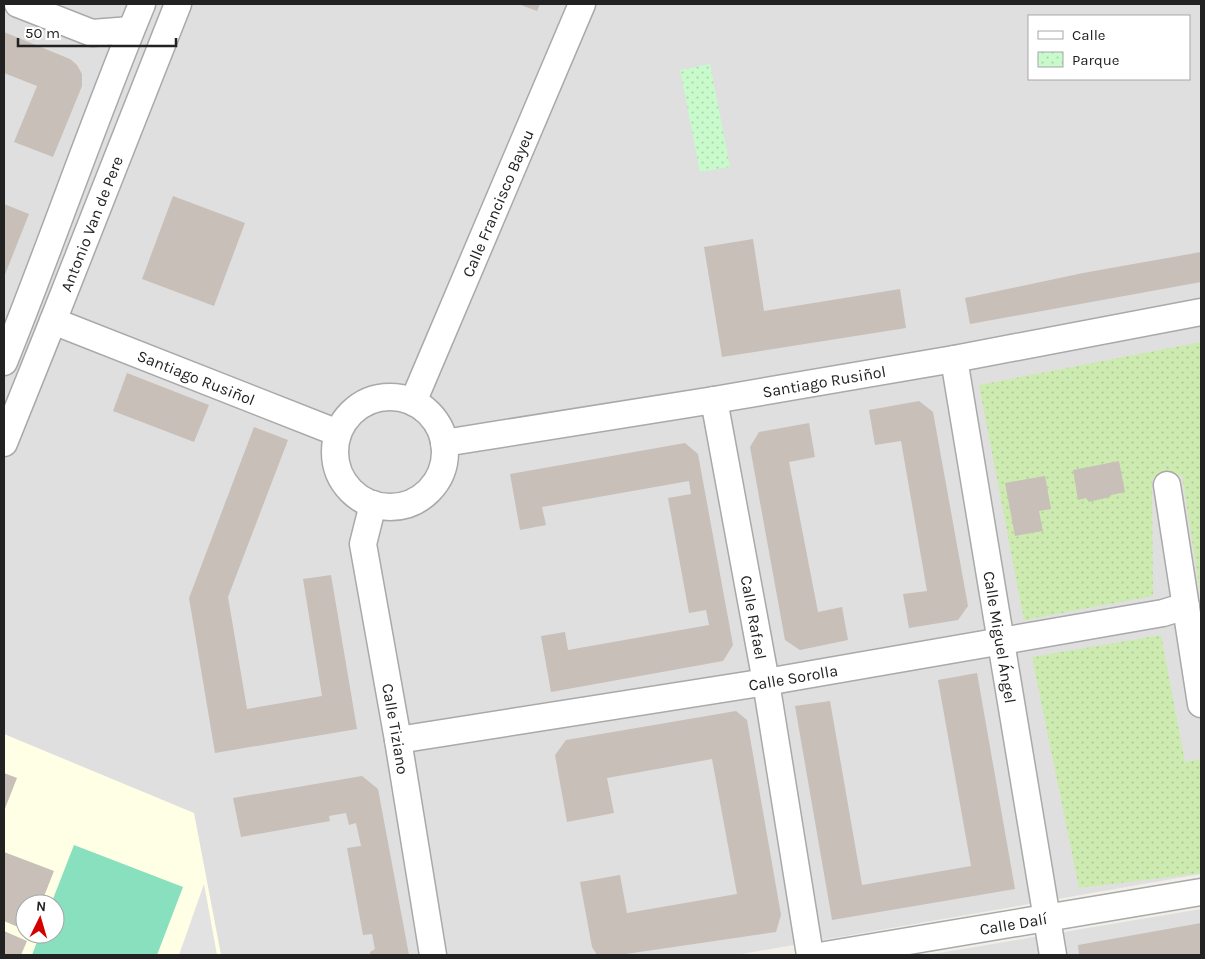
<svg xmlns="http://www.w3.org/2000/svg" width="1205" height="959" font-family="Karla,sans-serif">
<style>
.residential{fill:#e0dfdf;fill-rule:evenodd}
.education{fill:#ffffe5;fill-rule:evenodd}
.grass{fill:url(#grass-dots)}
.park{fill:url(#park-dots)}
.pitch{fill:#88e0be}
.parking{fill:#e2e2e2}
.building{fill:#c7bfb8}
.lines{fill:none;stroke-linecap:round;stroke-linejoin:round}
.minor-casing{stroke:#a9a9a9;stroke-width:29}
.minor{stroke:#fff;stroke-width:26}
.labels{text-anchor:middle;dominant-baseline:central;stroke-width:4;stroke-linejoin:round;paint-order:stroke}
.street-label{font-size:16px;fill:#222;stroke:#fff}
</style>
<defs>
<pattern id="grass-dots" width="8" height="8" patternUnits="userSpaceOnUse" patternTransform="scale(1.25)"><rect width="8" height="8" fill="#cdebb0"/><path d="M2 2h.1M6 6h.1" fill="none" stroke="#b0c997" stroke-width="1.8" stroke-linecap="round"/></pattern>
<pattern id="park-dots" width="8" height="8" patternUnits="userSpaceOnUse" patternTransform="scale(1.25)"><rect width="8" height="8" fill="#c8facc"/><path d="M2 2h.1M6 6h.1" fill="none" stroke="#acd6af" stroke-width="1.8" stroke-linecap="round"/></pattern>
</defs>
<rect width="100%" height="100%" fill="#f2efe9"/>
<g class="residential">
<path d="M4,4h1197v870l-465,81h-732zM1029,16h160v63h-160zM25,904h30v30h-30z"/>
<path d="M1201,909v46h-274z"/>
</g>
<path class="education" d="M4,734l190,79 27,142h-217zM25,904h30v30h-30z"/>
<g class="grass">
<path d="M1201,342v257l-19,-124 -30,4 1,117 -129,24 -45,-235z"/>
<path d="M1161,635l24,127 16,-3v114l-122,15 -47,-231z"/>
</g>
<path class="park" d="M710,64l20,103 -30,5 -20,-102z"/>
<path class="pitch" d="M74,845l109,42 -26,68h-125l8,-21h15v-30h-4z"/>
<path class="parking" d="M204,884l13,71h-38z"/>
<g class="building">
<path d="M518,4h22l-3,7z"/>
<path d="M4,32l66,27 7,6 5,9v12l-2,5 -27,66 -39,-15 23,-56 -33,-13z"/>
<path d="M173,196l72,27 -31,83 -72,-27z"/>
<path d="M4,204l25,10 -25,63z"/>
<path d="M753,239l11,72 136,-22 6,39 -184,29 -18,-110z"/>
<path d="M1201,252v30l-231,42 -5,-26 118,-25z"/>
<path d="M127,373l82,32 -15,37 -81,-31z"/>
<path d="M919,401l14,11 35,194 -10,14 -49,8 -6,-34 24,-3 -26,-150 -26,4 -6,-35z"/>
<path d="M809,423l6,34 -26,5 29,150 24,-5 6,33 -48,10 -15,-10 -35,-193 9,-15z"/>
<path d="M254,427l34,13 -60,157 19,112 75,-13 -19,-117 28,-4 26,154 -142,24 -26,-155z"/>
<path d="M685,443l13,11 35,191 -10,16 -172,31 -10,-56 24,-4 3,18 141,-25 -3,-15 -17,3 -21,-115 23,-4 -2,-13 -147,26 4,18 -26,5 -10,-56z"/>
<path d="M1119,461l6,31 -14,3 -1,2 -21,5 -3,-4 -8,2 -5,-30z"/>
<path d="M1045,476l6,33 -12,2 4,20 -28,5 -10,-53z"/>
<path d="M977,673l38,216 -183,31 -37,-214 35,-5 32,184 109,-19 -33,-186z"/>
<path d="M736,711l11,9 34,195 -5,17 -157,23h-22l-5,-8 -12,-65 40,-7 7,38 110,-19 -25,-135 -105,19 7,35 -47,9 -12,-67 11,-15z"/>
<path d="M4,773l13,5 -13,33z"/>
<path d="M362,776l16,13 31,166h-39v-3l5,-3 -3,-15 -9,1 -16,-87 14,-2 -5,-23 -7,2 -3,-12 -17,3 1,5 -89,16 -8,-39z"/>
<path d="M4,852l50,19 -13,33h-16v26l-21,-9z"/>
<path d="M1201,923v32h-122l-1,-10z"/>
<path d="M4,931l23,10 -6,14h-17z"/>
</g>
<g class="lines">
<defs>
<g id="minor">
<path d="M18,4l74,29 39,-3"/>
<path id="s1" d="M53,321l285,112"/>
<path id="s2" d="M954,359l99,596"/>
<path d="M4,362c48,-119 89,-240 138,-358"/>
<circle cx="390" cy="452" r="55"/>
<path id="s3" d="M714,400l52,282 44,273"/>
<path id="s4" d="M413,402l169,-398"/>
<path id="s5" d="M4,443l49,-122 125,-317"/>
<path id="s6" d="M444,443l270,-43 240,-41 247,-47"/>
<path d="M1167,485l34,219"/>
<path id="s7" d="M373,504l-10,40 35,196 35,215"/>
<path id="s8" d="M398,740l368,-58 397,-69 23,-7"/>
<path id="s9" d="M825,955l376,-63"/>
</g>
</defs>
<use href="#minor" class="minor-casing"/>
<use href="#minor" class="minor"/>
</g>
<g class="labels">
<g class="street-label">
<text stroke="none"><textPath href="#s4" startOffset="216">Calle Francisco Bayeu</textPath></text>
<text stroke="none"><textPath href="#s5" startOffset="236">Antonio Van de Pere</textPath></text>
<text stroke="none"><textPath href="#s1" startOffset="154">Santiago Rusiñol</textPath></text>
<text stroke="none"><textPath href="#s6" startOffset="385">Santiago Rusiñol</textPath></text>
<text stroke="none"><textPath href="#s3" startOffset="221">Calle Rafael</textPath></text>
<text stroke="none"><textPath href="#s2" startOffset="282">Calle Miguel Ángel</textPath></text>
<text stroke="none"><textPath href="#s8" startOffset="400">Calle Sorolla</textPath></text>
<text stroke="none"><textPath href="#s7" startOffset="229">Calle Tiziano</textPath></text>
<text stroke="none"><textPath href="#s9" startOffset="191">Calle Dalí</textPath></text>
</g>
</g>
<rect width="1205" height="959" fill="none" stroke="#222222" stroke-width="10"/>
<rect x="1028" y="15" width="162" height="65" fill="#ffffff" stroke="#a7a7a7"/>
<rect x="1038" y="31" width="25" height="8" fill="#ffffff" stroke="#a7a7a7"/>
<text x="1072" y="40" font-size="15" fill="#222222">Calle</text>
<rect x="1038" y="52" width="25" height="15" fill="url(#park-dots)" stroke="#a7a7a7"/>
<text x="1072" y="65" font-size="15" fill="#222222">Parque</text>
<g transform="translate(40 919) rotate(5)"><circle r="24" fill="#ffffff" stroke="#a7a7a7"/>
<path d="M0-4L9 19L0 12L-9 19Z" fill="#d40000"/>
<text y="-8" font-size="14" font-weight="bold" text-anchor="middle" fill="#222222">N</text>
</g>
<path d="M18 38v8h158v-8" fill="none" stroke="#222222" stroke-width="2.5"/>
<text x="25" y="38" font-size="15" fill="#222222" stroke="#ffffff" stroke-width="4" paint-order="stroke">50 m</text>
</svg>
